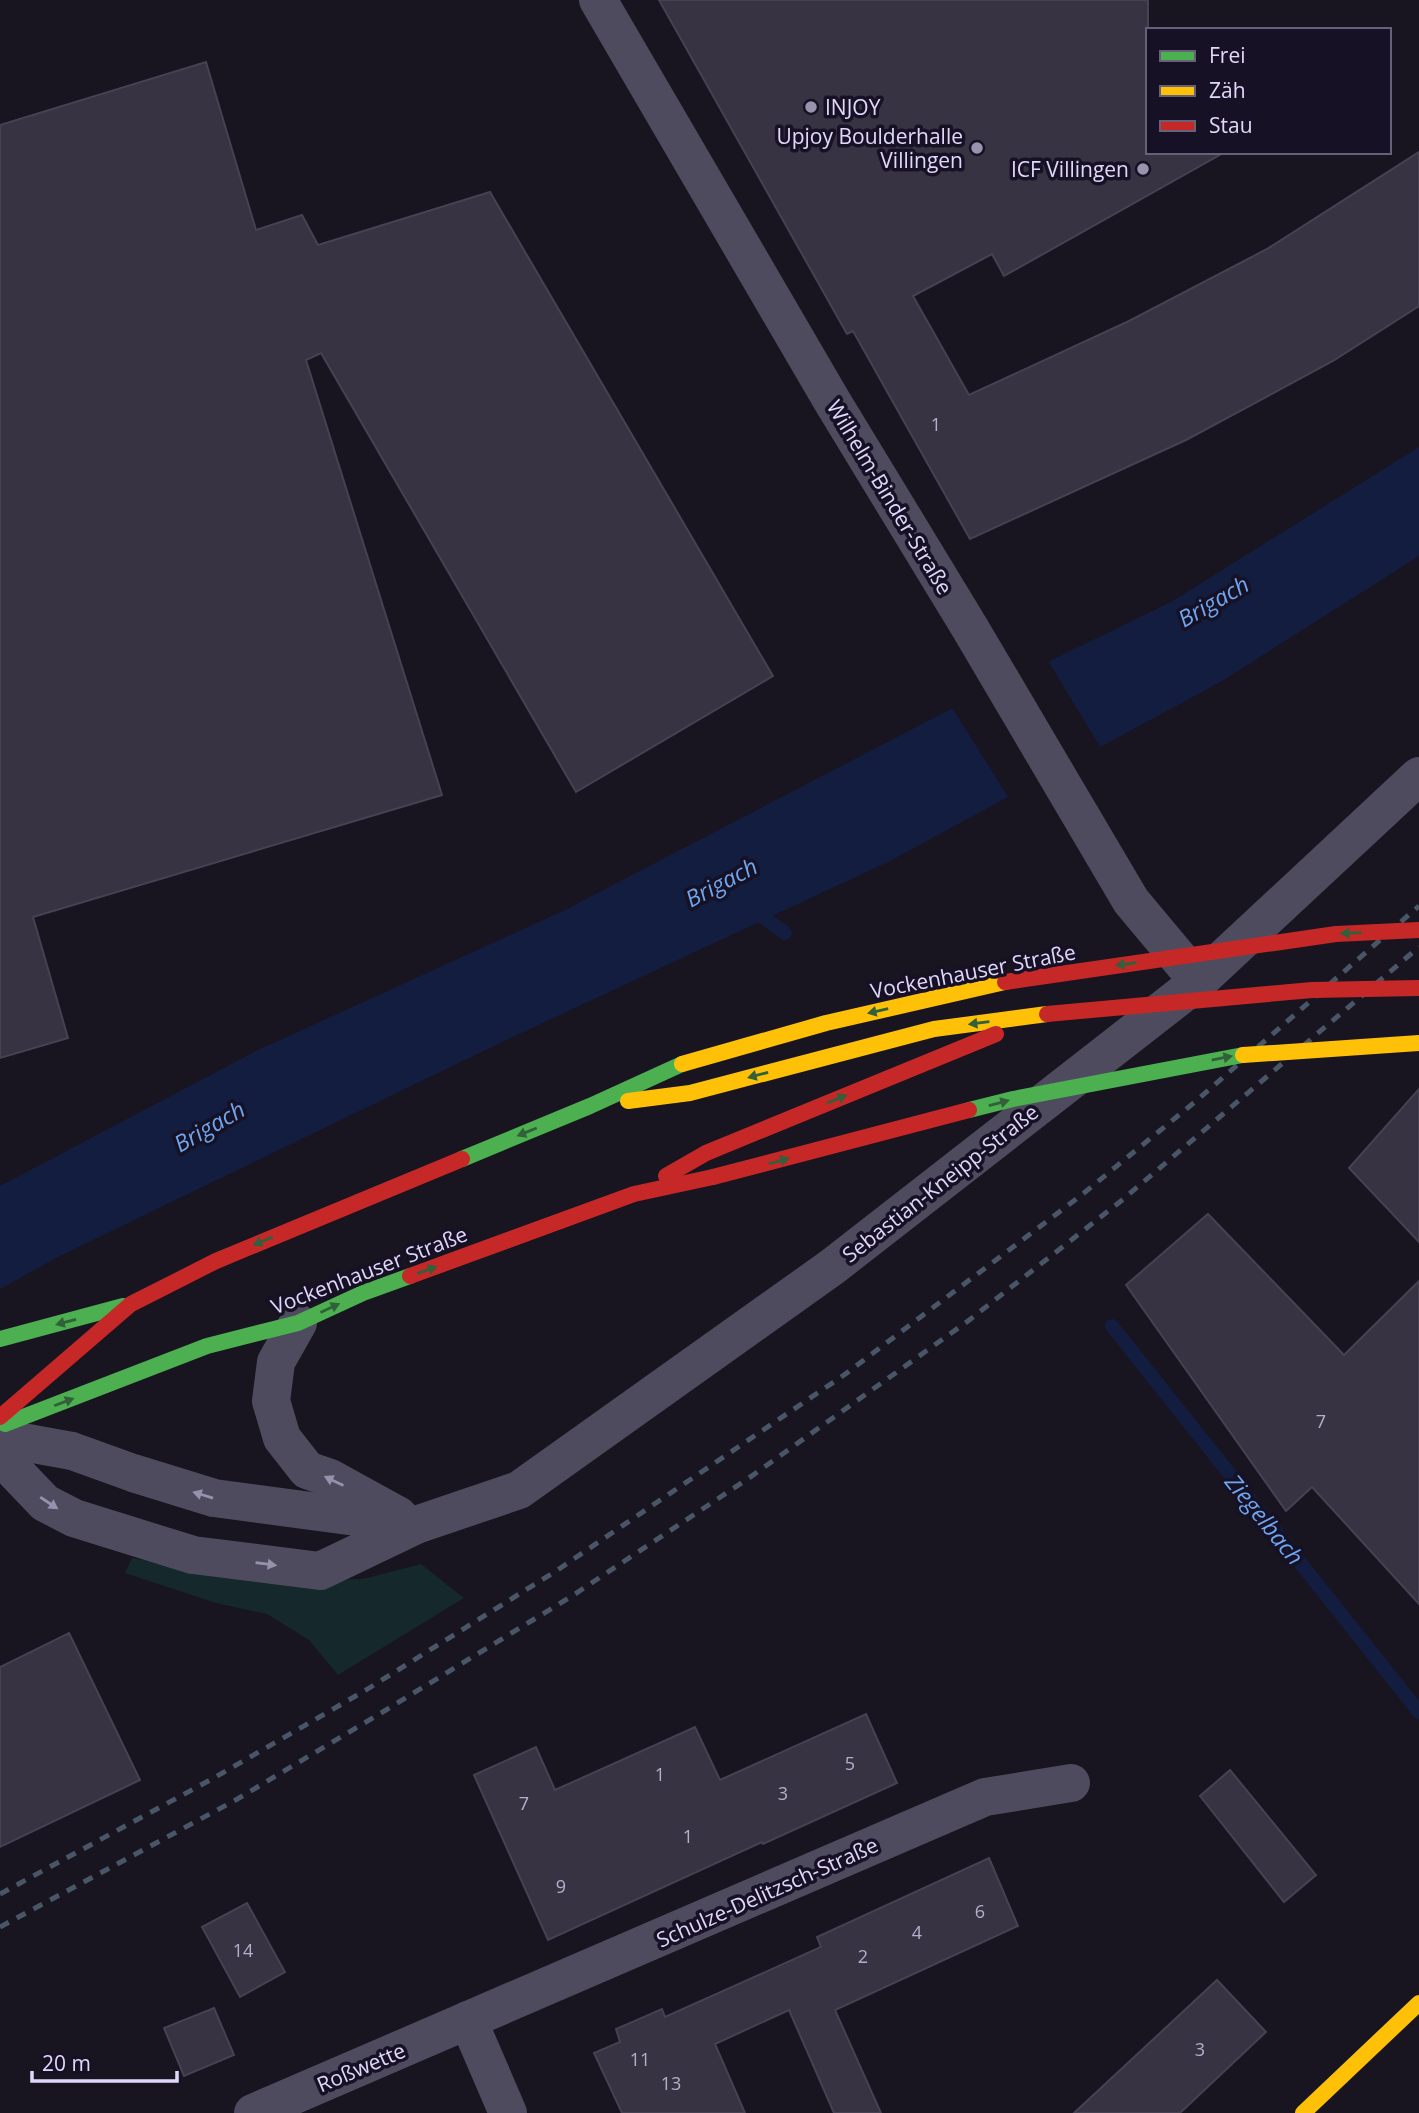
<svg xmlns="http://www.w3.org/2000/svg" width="1419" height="2113" font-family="'Open Sans',sans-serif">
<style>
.green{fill:#15282b}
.water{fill:#121d40}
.pier{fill:#181520}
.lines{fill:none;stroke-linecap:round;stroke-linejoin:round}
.stream{stroke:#121d40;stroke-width:14}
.building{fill:#383342;stroke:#464153;stroke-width:2}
.street{stroke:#4e4b5f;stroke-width:38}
.fast{stroke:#4caf50;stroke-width:16}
.slow{stroke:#ffc107;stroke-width:16}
.jam{stroke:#c62828;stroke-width:16}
.rail{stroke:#485667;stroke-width:5;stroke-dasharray:10 9;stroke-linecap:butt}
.fast-bridge{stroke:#4caf50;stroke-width:16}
.slow-bridge{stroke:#ffc107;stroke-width:16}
.jam-bridge{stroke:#c62828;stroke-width:16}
.oneway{fill:#31603a}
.oneway2{fill:#9791ad}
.poi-dot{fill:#9a93ae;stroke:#161124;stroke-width:2.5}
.labels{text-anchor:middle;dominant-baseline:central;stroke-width:7;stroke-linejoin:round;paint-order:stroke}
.number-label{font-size:18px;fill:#b6aecd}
.poi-label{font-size:21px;fill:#e0d7fb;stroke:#161124;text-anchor:end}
.street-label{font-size:21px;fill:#e0d7fb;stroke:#161124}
.water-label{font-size:23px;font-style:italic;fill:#6fa6f1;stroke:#161124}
</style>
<rect width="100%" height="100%" fill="#181520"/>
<path class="green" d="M132,1558l129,23 102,-2 58,-15 43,34 -126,77 -29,-35 -42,-26 -51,-11 -91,-30z"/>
<path class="water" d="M1419,447v109l-197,125 -332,180 -388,181 -444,215 -58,32v-103l256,-135 309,-141 382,-199 224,-109z"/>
<path class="pier" d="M1047,659l55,91 -92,50 -59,-94z"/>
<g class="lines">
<g class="stream">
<path d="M752,909l33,24"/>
<path d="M1112,1326l307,386"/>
</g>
</g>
<g class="building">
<path d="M659,0h489v152h77l-221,124 -12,-22 -79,42 56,99 160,-74 138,-72 152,-97v154l-86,55 -147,79 -216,99 -117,-208 -6,3z"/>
<path d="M206,62l50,168 46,-15 16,30 172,-53 283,484 -197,116 -255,-439 -15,7 136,435 -409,122 35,121 -68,20v-933z"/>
<path d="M1419,1089v153l-70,-74z"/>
<path d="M1208,1214l136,141 75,-74v323l-107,-117 -26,24 -160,-226z"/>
<path d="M69,1633l71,147 -140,67v-180z"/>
<path d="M866,1714l31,69 -134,61 -1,-2 -214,98 -74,-165 62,-28 19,43 140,-63 25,53z"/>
<path d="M1230,1770l86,105 -32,27 -84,-106z"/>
<path d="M989,1858l29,68 -183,84 46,103h-47l-45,-103 -74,34 30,69h-123l-28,-60 26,-11 -4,-13 46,-20 3,8 156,-70 -4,-10z"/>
<path d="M247,1903l38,69 -45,25 -38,-70z"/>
<path d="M1217,1980l49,52 -86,81h-106z"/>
<path d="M214,2008l20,47 -50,21 -20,-48z"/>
</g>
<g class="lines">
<g class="street">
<path d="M598,0l234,401 138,227 161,273 66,79"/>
<path d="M298,1323l-22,39 -5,39 11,37 25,32 23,8 69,38"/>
<path d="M0,1438l72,13 61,22 81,25 202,27"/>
<path d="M0,1456l45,47 29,15 119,37 127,16 96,-46 103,-35 313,-223 366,-285 221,-206"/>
<path d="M468,2020l40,93"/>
<path d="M253,2113l732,-316 86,-14"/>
</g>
<g class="fast">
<path d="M462,1159l128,-53 92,-42"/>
<path d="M0,1339l123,-33"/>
<path d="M5,1424l202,-78 91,-23 65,-30 47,-17"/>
</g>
<g class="slow">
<path d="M628,1101l62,-8 244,-64 113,-15"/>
<path d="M1303,2113l116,-110"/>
</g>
<g class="jam">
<path d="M666,1176l40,-23 290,-119"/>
<path d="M410,1276l224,-82 79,-17"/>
<path d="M0,1417l131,-113 85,-43 246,-102"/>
</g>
<g class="rail">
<path d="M0,1894l212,-115 154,-89 190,-119 288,-196 235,-178 117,-96 223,-195"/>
<path d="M0,1927l234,-126 147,-88 191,-117 177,-118 219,-157 153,-120 298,-254"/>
</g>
<path class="fast-bridge" d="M969,1110l44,-11 230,-44"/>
<g class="slow-bridge">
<path d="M1243,1055l176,-12"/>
<path d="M682,1064l144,-41 179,-41"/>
</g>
<g class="jam-bridge">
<path d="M1005,982l331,-48 83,-4"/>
<path d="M1047,1014l265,-24 107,-2"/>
<path d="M713,1177l256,-67"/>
</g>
</g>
<defs><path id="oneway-solid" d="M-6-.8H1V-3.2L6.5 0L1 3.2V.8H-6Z" transform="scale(1.75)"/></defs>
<g class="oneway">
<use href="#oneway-solid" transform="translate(1351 933) rotate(178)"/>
<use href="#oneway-solid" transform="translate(1126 964) rotate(172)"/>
<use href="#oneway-solid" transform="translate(878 1011) rotate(167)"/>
<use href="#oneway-solid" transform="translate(979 1023) rotate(173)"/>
<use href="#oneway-solid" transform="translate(1222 1058) rotate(-11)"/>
<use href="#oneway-solid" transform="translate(758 1075) rotate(165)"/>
<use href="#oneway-solid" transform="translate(837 1099) rotate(-22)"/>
<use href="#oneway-solid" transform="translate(999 1103) rotate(-15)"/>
<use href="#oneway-solid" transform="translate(527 1132) rotate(158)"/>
<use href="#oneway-solid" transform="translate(779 1161) rotate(-15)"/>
<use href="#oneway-solid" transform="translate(263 1241) rotate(157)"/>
<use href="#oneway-solid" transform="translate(427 1270) rotate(-20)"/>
<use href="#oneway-solid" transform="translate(330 1308) rotate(-25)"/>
<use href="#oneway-solid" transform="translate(66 1322) rotate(165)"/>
<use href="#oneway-solid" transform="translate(64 1402) rotate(-21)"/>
</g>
<g class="oneway2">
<use href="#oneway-solid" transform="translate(334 1481) rotate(-154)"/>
<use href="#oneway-solid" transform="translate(203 1495) rotate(-163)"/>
<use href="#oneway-solid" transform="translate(49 1503) rotate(34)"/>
<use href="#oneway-solid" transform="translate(266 1564) rotate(7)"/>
</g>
<g class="poi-dot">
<circle cx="811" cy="107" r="7"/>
<circle cx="977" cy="148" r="7"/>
<circle cx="1143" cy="169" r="7"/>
</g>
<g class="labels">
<g class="number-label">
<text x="936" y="424">1</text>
<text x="1321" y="1421">7</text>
<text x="850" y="1763">5</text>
<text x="660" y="1774">1</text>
<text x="783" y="1793">3</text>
<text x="524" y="1803">7</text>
<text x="688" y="1836">1</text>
<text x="561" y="1886">9</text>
<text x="980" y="1911">6</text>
<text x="917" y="1932">4</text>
<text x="243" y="1950">14</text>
<text x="863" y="1956">2</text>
<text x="1200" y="2049">3</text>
<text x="640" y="2059">11</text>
<text x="671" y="2083">13</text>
</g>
<g class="poi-label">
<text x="825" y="107" text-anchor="start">INJOY</text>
<text x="963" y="136">Upjoy Boulderhalle<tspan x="963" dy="24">Villingen</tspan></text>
<text x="1129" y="169">ICF Villingen</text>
</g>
<g class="street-label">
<text transform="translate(890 497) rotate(59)">Wilhelm-Binder-Straße</text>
<text transform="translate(973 971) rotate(-11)">Vockenhauser Straße</text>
<text transform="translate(940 1183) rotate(-38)">Sebastian-Kneipp-Straße</text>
<text transform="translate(369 1270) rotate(-21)">Vockenhauser Straße</text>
<text transform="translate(767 1892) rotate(-24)">Schulze-Delitzsch-Straße</text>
<text transform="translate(361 2067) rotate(-23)">Roßwette</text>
</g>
<g class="water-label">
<text transform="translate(1213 601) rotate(-30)">Brigach</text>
<text transform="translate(721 882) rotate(-28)">Brigach</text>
<text transform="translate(209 1126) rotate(-30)">Brigach</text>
<text transform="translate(1265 1519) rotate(51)">Ziegelbach</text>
</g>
</g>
<rect x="1146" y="28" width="245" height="126" fill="#161124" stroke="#67607a" stroke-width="2"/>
<rect x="1160" y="51" width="35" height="10" fill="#4caf50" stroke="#67607a" stroke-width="2"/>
<text x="1209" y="63" font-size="21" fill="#e0d7fb">Frei</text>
<rect x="1160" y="86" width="35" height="10" fill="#ffc107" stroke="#67607a" stroke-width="2"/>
<text x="1209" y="98" font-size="21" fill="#e0d7fb">Zäh</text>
<rect x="1160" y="121" width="35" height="10" fill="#c62828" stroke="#67607a" stroke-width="2"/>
<text x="1209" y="133" font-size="21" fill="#e0d7fb">Stau</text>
<path d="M32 2071v10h145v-10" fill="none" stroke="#e0d7fb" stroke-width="3.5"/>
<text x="42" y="2071" font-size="21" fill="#e0d7fb" stroke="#161124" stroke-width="5" paint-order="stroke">20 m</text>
</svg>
